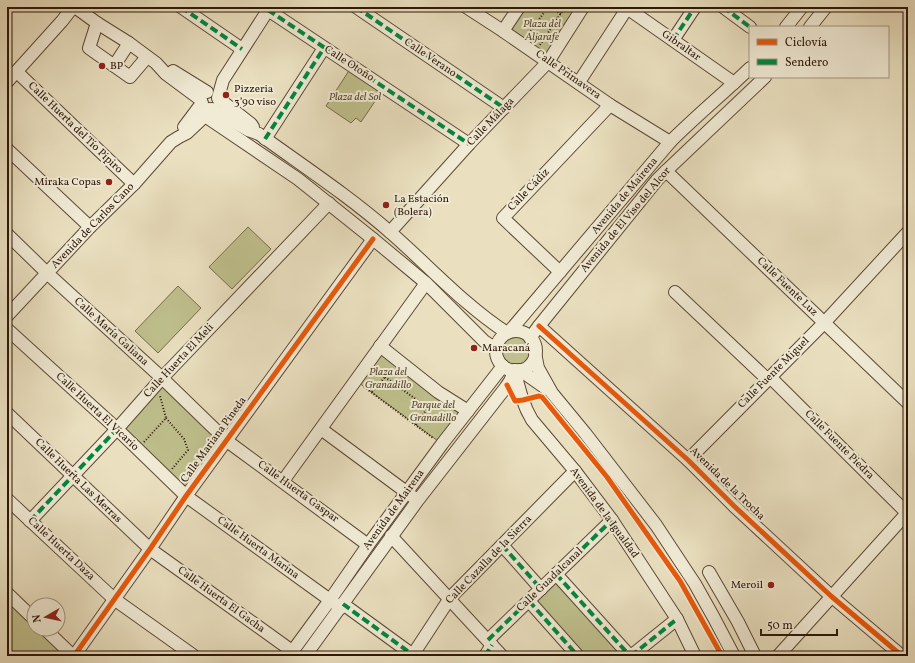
<svg xmlns="http://www.w3.org/2000/svg" width="915" height="663" font-family="Vollkorn,serif">
<style>
.green{fill:#bfc08d;stroke:#766c4a}
.lines{fill:none;stroke-linecap:round;stroke-linejoin:round}
.minor-casing{stroke:#5c4936;stroke-width:14}
.path{stroke:#2d1708;stroke-width:2;stroke-dasharray:1 2;stroke-linecap:butt}
.minor{stroke:#f1ebd6;stroke-width:12}
.quiet{stroke:#00873e;stroke-width:4;stroke-dasharray:8 4;stroke-linecap:butt}
.cycleway-casing{stroke:#f1ebd6;stroke-width:8}
.cycleway{stroke:#e8590c;stroke-width:5}
.poi-dot{fill:#8f2418;stroke:#f1ebd6;stroke-width:1.5}
.labels{text-anchor:middle;dominant-baseline:central;stroke-width:4;stroke-linejoin:round;paint-order:stroke}
.park-label{font-size:11px;font-style:italic;fill:#594a30;stroke:#f1ebd6}
.street-label{font-size:11px;fill:#2d1708;stroke:#f1ebd6}
.poi-label{font-size:11px;fill:#2d1708;stroke:#f1ebd6;text-anchor:start}
</style>
<rect width="100%" height="100%" fill="#eae0c0"/>
<filter id="stains"><feTurbulence type="fractalNoise" baseFrequency=".005" numOctaves="4"/><feColorMatrix values="0 0 0 0 .2 0 0 0 0 .09 0 0 0 0 .02 0 0 0 .5 -.17"/></filter>
<radialGradient id="worn" r=".72"><stop offset=".6" stop-color="#630" stop-opacity="0"/><stop offset="1" stop-color="#630" stop-opacity=".3"/></radialGradient>
<g class="green">
<path d="M519,7h64l-35,55 -45,-31z"/>
<path d="M352,66l32,22 -23,34 -5,-4 -5,5 -25,-17z"/>
<path d="M248,227l23,22 -39,40 -23,-22z"/>
<path d="M178,286l23,22 -43,45 -23,-22z"/>
<circle cx="515" cy="351" r="16"/>
<path d="M380,346l88,65 -26,33 -87,-64z"/>
<path d="M162,378l65,63 -41,55 -69,-67z"/>
<path d="M556,579l69,77h-43l-49,-55z"/>
<path d="M7,593l27,26v10h11l28,27h-66z"/>
</g>
<g class="lines">
<defs>
<g id="minor">
<path d="M75,7l22,16 32,20 27,20 10,11 35,26"/>
<path d="M181,7l61,42"/>
<path d="M356,7l148,101"/>
<path d="M466,7l37,24 107,74 60,37"/>
<path d="M723,7l27,20"/>
<path d="M627,8l107,75"/>
<path d="M268,10l201,134"/>
<path d="M97,23l-8,25 41,29 17,-20"/>
<path d="M786,27l16,-20"/>
<path d="M810,27l16,-20"/>
<path d="M503,31l16,-24"/>
<path d="M673,40l22,-33"/>
<path d="M114,66l15,-23"/>
<path d="M173,71l34,21"/>
<path d="M17,72l117,112"/>
<path d="M7,82l55,-61 11,-14"/>
<path d="M579,82l49,-75"/>
<path d="M218,98l5,-18 47,-73"/>
<path d="M219,100l4,2 28,22 2,3"/>
<path d="M212,109l36,21 11,4c44,32 90,62 131,98 39,34 74,73 117,101"/>
<path d="M205,116l93,63 75,60 53,44 58,58 12,8"/>
<path d="M184,127l18,-24"/>
<path d="M265,139l59,-91"/>
<path d="M7,149l83,78"/>
<path d="M666,171l242,232"/>
<path d="M390,232l79,-88 79,-82 35,-55"/>
<path d="M7,234l40,39 115,105 65,63 141,104"/>
<path d="M560,272l-57,-54 107,-113"/>
<path d="M675,292l93,88"/>
<path d="M7,316l83,-89 44,-43 37,-42 8,-5 8,-4 18,-17 4,-7"/>
<path d="M539,326l149,134 46,46 97,90 71,60"/>
<path d="M7,329l110,100 69,67 155,112"/>
<circle cx="516" cy="351" r="20"/>
<path d="M509,332l161,-190c26,-26 54,-49 80,-74"/>
<path d="M530,338l9,-12 118,-146 9,-9 99,-94"/>
<path d="M380,346l58,46 30,19"/>
<path d="M535,353l3,15 14,25 33,40 71,92 39,59 19,34 20,38"/>
<path d="M515,370c3,17 8,35 17,50l43,51 37,49 65,99 18,37"/>
<path d="M520,370l27,19"/>
<path d="M770,377l137,136"/>
<path d="M7,413l143,136 142,102"/>
<path d="M321,429l92,68"/>
<path d="M688,460l136,-137 84,-91"/>
<path d="M283,481l143,-198"/>
<path d="M7,499l107,100 80,57"/>
<path d="M30,521l87,-92 45,-51 167,-175"/>
<path d="M391,536l111,120"/>
<path d="M502,545l39,44"/>
<path d="M709,572l29,50 17,34"/>
<path d="M556,574l74,82"/>
<path d="M7,593l27,26"/>
<path d="M529,601l49,55"/>
<path d="M343,604l70,51"/>
<path d="M45,629l28,27"/>
<path d="M488,640l124,-120"/>
<path d="M74,656l76,-107 36,-53 187,-257"/>
<path d="M289,656l41,-56 38,-55 74,-101 61,-78"/>
<path d="M305,656l113,-156 88,-113 4,-6 5,-11"/>
<path d="M412,656l38,-58 125,-127"/>
<path d="M485,656l7,-11"/>
<path d="M631,656l46,-37"/>
<path d="M778,656l130,-144"/>
</g>
</defs>
<use href="#minor" class="minor-casing"/>
<g class="path">
<path d="M550,7l11,7"/>
<path d="M527,36l21,-29"/>
<path d="M540,45l25,-38"/>
<path d="M385,377l43,31"/>
<path d="M364,387l69,51"/>
<path d="M372,392l20,-23"/>
<path d="M166,418l18,21 4,11 -16,19"/>
<path d="M416,425l16,-24"/>
<path d="M144,442l22,-24 -6,-22"/>
</g>
<use href="#minor" class="minor"/>
<g class="quiet">
<path d="M181,7l61,42"/>
<path d="M356,7l148,101"/>
<path d="M723,7l27,20"/>
<path d="M268,10l201,134"/>
<path d="M673,40l22,-33"/>
<path d="M265,139l59,-91"/>
<path d="M30,521l87,-92"/>
<path d="M502,545l39,44"/>
<path d="M556,574l74,82"/>
<path d="M529,601l49,55"/>
<path d="M343,604l70,51"/>
<path d="M488,640l124,-120"/>
<path d="M485,656l7,-11"/>
<path d="M631,656l46,-37"/>
</g>
<defs>
<g id="cycleway">
<path d="M539,326l149,134 46,46 97,90 71,60"/>
<path d="M507,385l8,16 8,-1 16,-4 3,1 65,80 73,104 42,75"/>
<path d="M74,656l76,-107 36,-53 187,-257"/>
</g>
</defs>
<use href="#cycleway" class="cycleway-casing"/>
<use href="#cycleway" class="cycleway"/>
</g>
<g class="poi-dot">
<circle cx="102" cy="66" r="4"/>
<circle cx="226" cy="95" r="4"/>
<circle cx="109" cy="182" r="4"/>
<circle cx="386" cy="205" r="4"/>
<circle cx="474" cy="348" r="4"/>
<circle cx="771" cy="585" r="4"/>
</g>
<g class="labels">
<g class="park-label">
<text x="542" y="24">Plaza del<tspan x="542" dy="13">Aljarafe</tspan></text>
<text x="355" y="97">Plaza del Sol</text>
<text x="388" y="372">Plaza del<tspan x="388" dy="13">Granadillo</tspan></text>
<text x="433" y="405">Parque del<tspan x="433" dy="13">Granadillo</tspan></text>
</g>
<g class="street-label">
<text transform="translate(681 46) rotate(35)">Gibraltar</text>
<text transform="translate(430 58) rotate(34)">Calle Verano</text>
<text transform="translate(349 64) rotate(33)">Calle Otoño</text>
<text transform="translate(568 75) rotate(35)">Calle Primavera</text>
<text transform="translate(491 122) rotate(-46)">Calle Málaga</text>
<text transform="translate(75 128) rotate(44)">Calle Huerta del Tío Pipiro</text>
<text transform="translate(529 190) rotate(-46)">Calle Cádiz</text>
<text transform="translate(625 196) rotate(-50)">Avenida de Mairena</text>
<text transform="translate(626 220) rotate(-50)">Avenida de El Viso del Alcor</text>
<text transform="translate(93 226) rotate(-46)">Avenida de Carlos Cano</text>
<text transform="translate(787 287) rotate(44)">Calle Fuente Luz</text>
<text transform="translate(111 332) rotate(42)">Calle María Galiana</text>
<text transform="translate(179 361) rotate(-47)">Calle Huerta El Meli</text>
<text transform="translate(774 373) rotate(-45)">Calle Fuente Miguel</text>
<text transform="translate(97 412) rotate(43)">Calle Huerta El Vicario</text>
<text transform="translate(214 440) rotate(-54)">Calle Mariana Pineda</text>
<text transform="translate(839 445) rotate(45)">Calle Fuente Piedra</text>
<text transform="translate(78 481) rotate(44)">Calle Huerta Las Merras</text>
<text transform="translate(727 484) rotate(44)">Avenida de la Trocha</text>
<text transform="translate(298 492) rotate(36)">Calle Huerta Gaspar</text>
<text transform="translate(394 510) rotate(-54)">Avenida de Mairena</text>
<text transform="translate(604 513) rotate(54)">Avenida de la Igualdad</text>
<text transform="translate(258 548) rotate(36)">Calle Huerta Marina</text>
<text transform="translate(61 549) rotate(43)">Calle Huerta Daza</text>
<text transform="translate(489 560) rotate(-46)">Calle Cazalla de la Sierra</text>
<text transform="translate(550 580) rotate(-44)">Calle Guadalcanal</text>
<text transform="translate(221 600) rotate(36)">Calle Huerta El Gacha</text>
</g>
<g class="poi-label">
<text x="110" y="66">BP</text>
<text x="234" y="89">Pizzeria<tspan x="234" dy="13">3’90 viso</tspan></text>
<text x="101" y="182" text-anchor="end">Miraka Copas</text>
<text x="394" y="199">La Estación<tspan x="394" dy="13">(Bolera)</tspan></text>
<text x="482" y="348">Maracaná</text>
<text x="763" y="585" text-anchor="end">Meroil</text>
</g>
</g>
<rect width="915" height="663" fill="none" stroke="#eae0c0" stroke-width="24"/>
<rect x="8" y="8" width="899" height="647" fill="none" stroke="#2d1708" stroke-width="2"/>
<rect x="12" y="12" width="891" height="639" fill="none" stroke="#2d1708"/>
<rect x="749" y="26" width="140" height="52" fill="#f1ebd6" stroke="#a39684"/>
<rect x="757" y="39" width="20" height="6" fill="#e8590c" stroke="#a39684"/>
<text x="785" y="46" font-size="12" fill="#2d1708">Ciclovía</text>
<rect x="757" y="59" width="20" height="6" fill="#00873e" stroke="#a39684"/>
<text x="785" y="66" font-size="12" fill="#2d1708">Sendero</text>
<g transform="translate(46 617) rotate(261)"><circle r="19" fill="#f1ebd6" stroke="#a39684"/>
<path d="M0-3L7 15L0 10L-7 15Z" fill="#8f2418"/>
<text y="-6" font-size="11" font-weight="bold" text-anchor="middle" fill="#2d1708">N</text>
</g>
<path d="M761 629v6h76v-6" fill="none" stroke="#2d1708" stroke-width="2"/>
<text x="767" y="629" font-size="12" fill="#2d1708" stroke="#f1ebd6" stroke-width="3" paint-order="stroke">50 m</text>
<rect width="100%" height="100%" filter="url(#stains)"/>
<rect width="100%" height="100%" fill="url(#worn)"/>
</svg>
